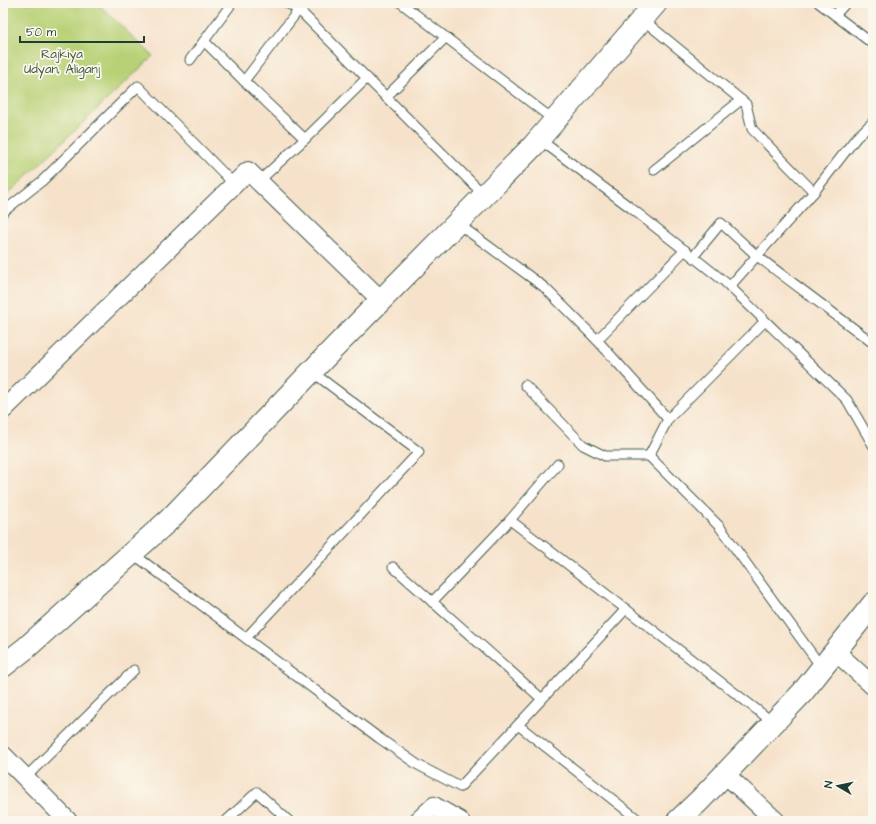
<svg xmlns="http://www.w3.org/2000/svg" width="876" height="824" font-family="'Architects Daughter',sans-serif">
<style>
.green{fill:#b8d176;stroke:#6c8755}
.lines{fill:none;stroke-linecap:round;stroke-linejoin:round}
.service-casing{stroke:#3f564a;stroke-width:11}
.minor-casing{stroke:#3f564a;stroke-width:20}
.tertiary-casing{stroke:#3f564a;stroke-width:24}
.service{stroke:#fff;stroke-width:9}
.minor{stroke:#fff;stroke-width:18}
.tertiary{stroke:#fff;stroke-width:22}
.labels{text-anchor:middle;dominant-baseline:central;stroke-width:3.5;stroke-linejoin:round;paint-order:stroke}
.park-label{font-size:13px;fill:#3e5b41;stroke:#fbf7ec}
</style>
<rect width="100%" height="100%" fill="#fbf7ec"/>
<filter id="ink" filterUnits="userSpaceOnUse"><feTurbulence type="fractalNoise" baseFrequency=".025" numOctaves="2"/><feDisplacementMap in="SourceGraphic" scale="8" xChannelSelector="R" yChannelSelector="G"/><feConvolveMatrix kernelMatrix="1 2 1 2 8 2 1 2 1" color-interpolation-filters="sRGB"/></filter>
<filter id="wash" filterUnits="userSpaceOnUse"><feTurbulence type="fractalNoise" baseFrequency=".012" numOctaves="4" result="noise"/><feDisplacementMap in="SourceGraphic" scale="16" xChannelSelector="R" yChannelSelector="G"/><feGaussianBlur stdDeviation="0.9" result="paint"/><feColorMatrix in="noise" values="0 0 0 0 0 0 0 0 0 0 0 0 0 0 0 0 0 1.4 0 .05"/><feComposite in="paint" operator="in"/></filter>
<g filter="url(#wash)">
<rect width="100%" height="100%" fill="#f6e2ca"/>
<path class="green" d="M3,3h94l56,53 -150,143z"/>
</g>
<g filter="url(#ink)">
<g class="lines">
<defs>
<g id="service">
<path d="M287,3l12,7 185,185"/>
<path d="M401,3l154,118"/>
<path d="M819,3l54,41"/>
<path d="M835,15l11,-12"/>
<path d="M642,19l104,85 6,25 62,63"/>
<path d="M204,41l40,40 61,58"/>
<path d="M190,60l42,-57"/>
<path d="M244,81l60,-78"/>
<path d="M386,97l60,-60"/>
<path d="M539,139l92,69 94,74 122,118 26,45"/>
<path d="M654,170l87,-70"/>
<path d="M259,181l46,-42 62,-61"/>
<path d="M3,212l39,-31 96,-95 96,98"/>
<path d="M457,223l87,64 53,53 71,79"/>
<path d="M693,257l28,-34 36,33 116,87"/>
<path d="M730,286l84,-94 42,-54 17,-16"/>
<path d="M597,340l88,-90"/>
<path d="M525,385l58,60 22,11h44l70,70 103,142"/>
<path d="M649,456l19,-37 97,-98"/>
<path d="M510,520l264,203"/>
<path d="M132,553l247,185 39,27 42,22 166,-178"/>
<path d="M393,567l149,132"/>
<path d="M432,602l78,-82 48,-56"/>
<path d="M246,638l173,-186 -108,-81"/>
<path d="M518,725l122,96"/>
<path d="M25,778l109,-108"/>
<path d="M226,821l31,-29 32,29"/>
</g>
<g id="minor">
<path d="M3,410l245,-239 133,129"/>
<path d="M835,651l38,35"/>
<path d="M3,755l65,66"/>
<path d="M725,774l51,47"/>
<path d="M418,821l16,-15 26,15"/>
</g>
<g id="tertiary">
<path d="M3,666l23,-18 143,-128 164,-171 200,-203 123,-143"/>
<path d="M678,821l22,-21 102,-107 71,-89"/>
</g>
</defs>
<use href="#service" class="service-casing"/>
<use href="#minor" class="minor-casing"/>
<use href="#tertiary" class="tertiary-casing"/>
<use href="#service" class="service"/>
<use href="#minor" class="minor"/>
<use href="#tertiary" class="tertiary"/>
</g>
</g>
<g class="labels">
<g class="park-label">
<text x="62" y="54">Rajkiya<tspan x="62" dy="15">Udyan, Aliganj</tspan></text>
</g>
</g>
<rect width="876" height="824" fill="none" stroke="#fbf7ec" stroke-width="16"/>
<g transform="translate(838 786) rotate(279)" stroke="#fbf7ec" stroke-width="3" paint-order="stroke">
<path d="M0-3L7 15L0 10L-7 15Z" fill="#1f3d34"/>
<text y="-6" font-size="11" font-weight="bold" text-anchor="middle" fill="#1f3d34">N</text>
</g>
<path d="M20 36v6h124v-6" fill="none" stroke="#1f3d34" stroke-width="2"/>
<text x="26" y="36" font-size="12" fill="#1f3d34" stroke="#fbf7ec" stroke-width="3" paint-order="stroke">50 m</text>
</svg>
